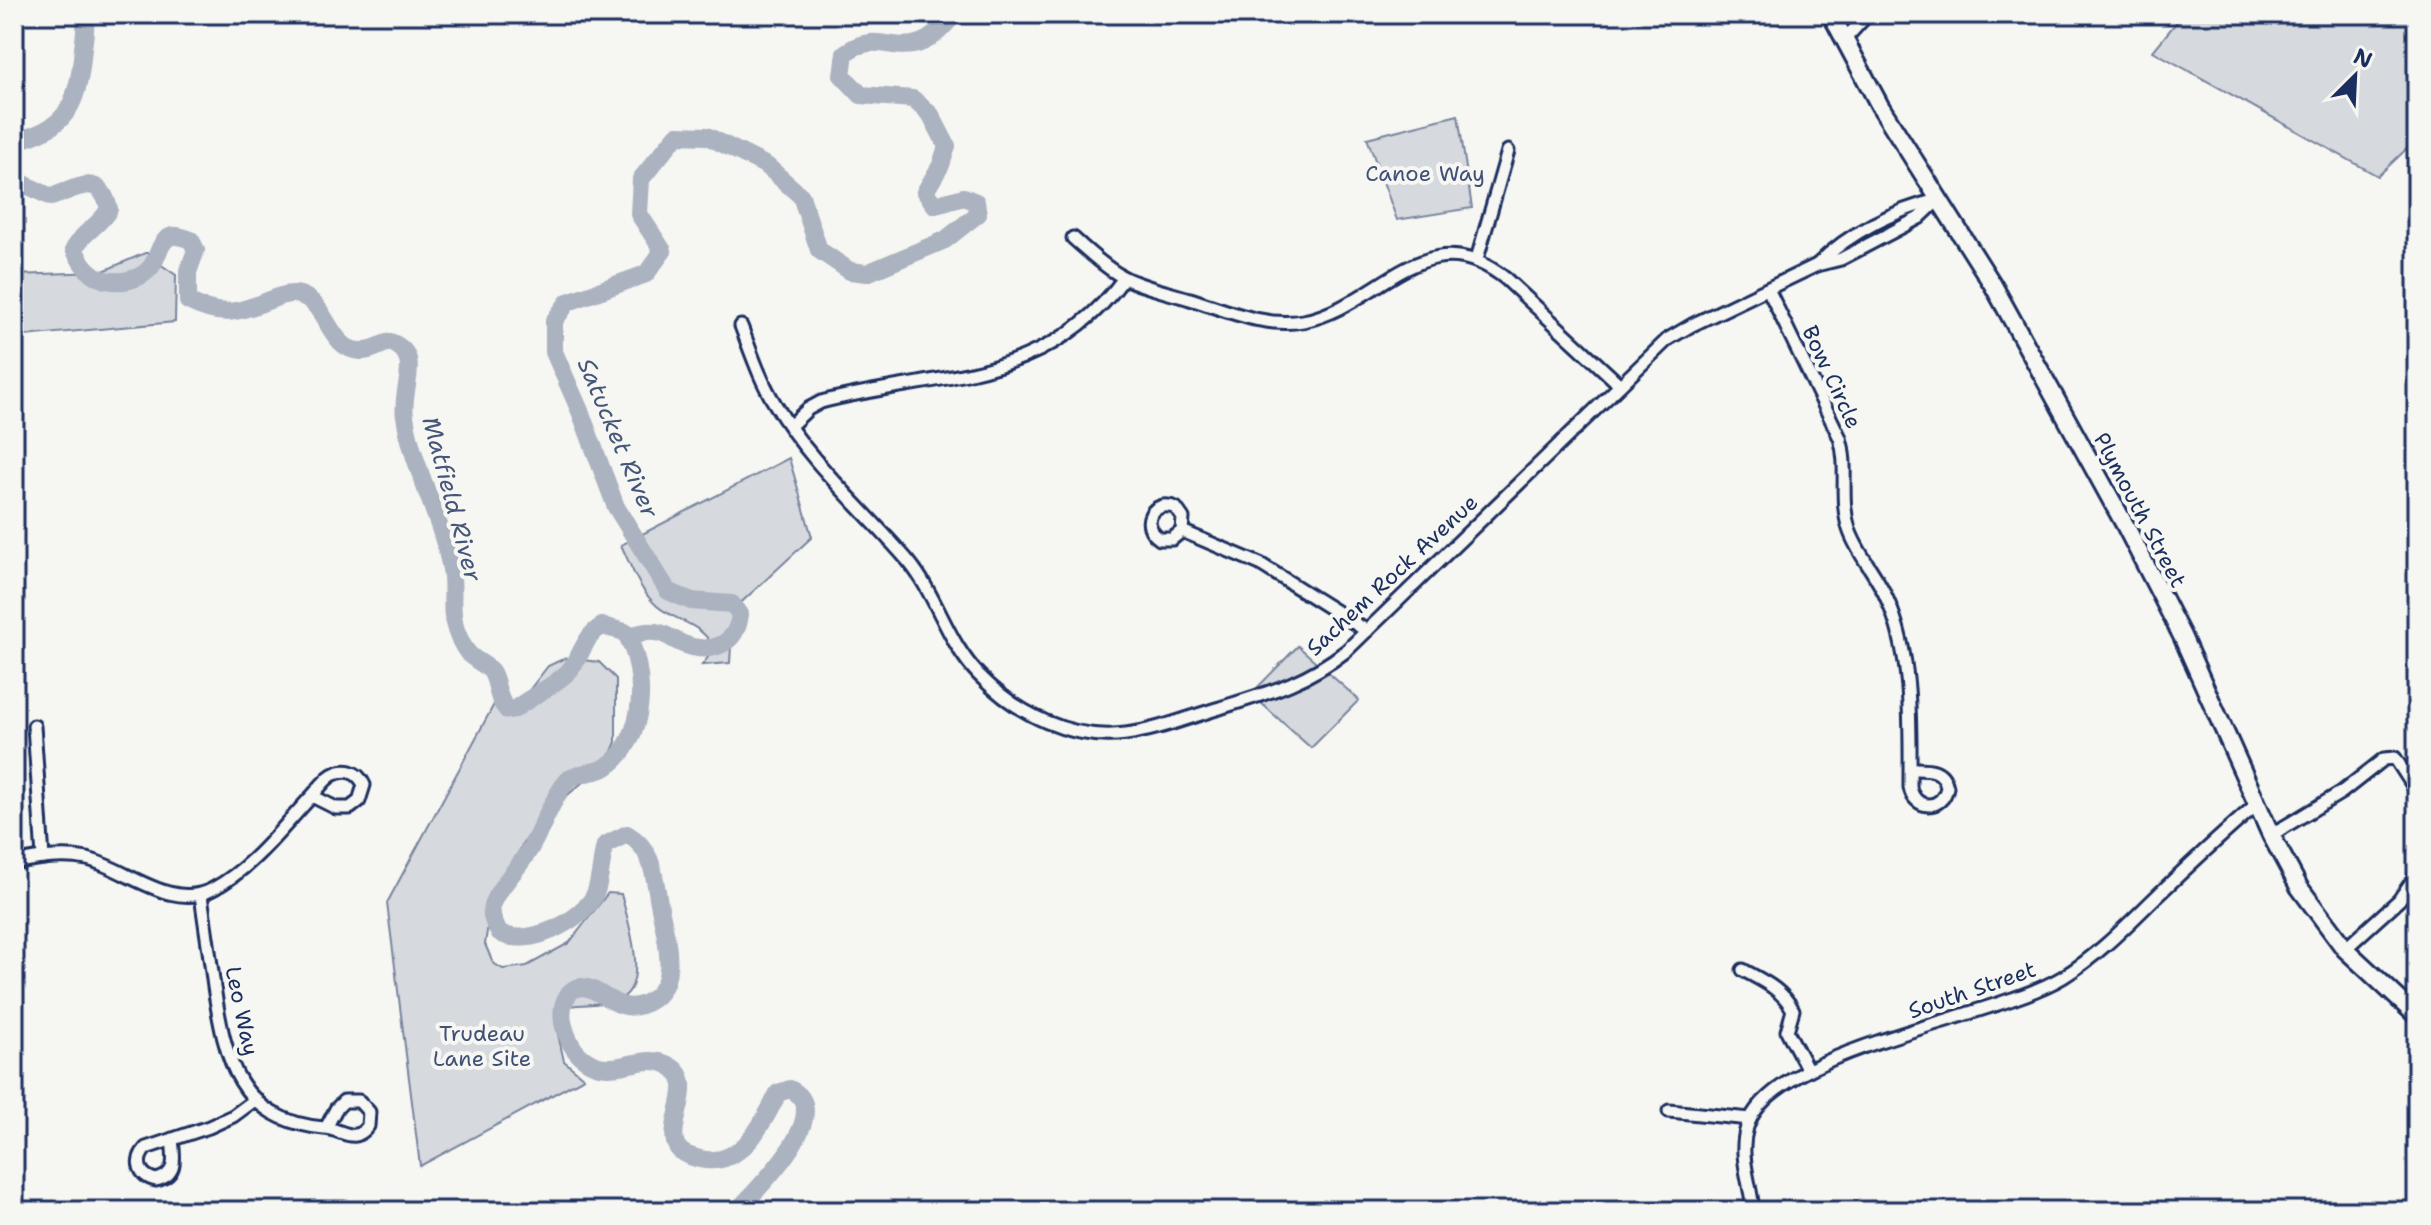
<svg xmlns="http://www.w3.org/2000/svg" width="2431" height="1225" font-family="'Shantell Sans',sans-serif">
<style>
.green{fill:#d6d9dd;stroke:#78849e;stroke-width:2}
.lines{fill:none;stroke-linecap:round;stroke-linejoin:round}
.river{stroke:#abb2c0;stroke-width:18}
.street-casing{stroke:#1b2f5e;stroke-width:17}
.secondary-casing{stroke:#1b2f5e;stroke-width:22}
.street{stroke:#f6f6f2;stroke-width:11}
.secondary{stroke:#f6f6f2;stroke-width:16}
.labels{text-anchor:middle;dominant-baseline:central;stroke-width:8;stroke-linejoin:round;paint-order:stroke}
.park-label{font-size:22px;fill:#405177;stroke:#f6f6f2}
.street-label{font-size:22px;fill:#1b2f5e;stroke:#f6f6f2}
.water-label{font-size:24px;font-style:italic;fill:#46567b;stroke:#f6f6f2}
</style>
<rect width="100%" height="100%" fill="#f6f6f2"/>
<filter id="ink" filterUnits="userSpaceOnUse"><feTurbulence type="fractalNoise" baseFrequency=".0125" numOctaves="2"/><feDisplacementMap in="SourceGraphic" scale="16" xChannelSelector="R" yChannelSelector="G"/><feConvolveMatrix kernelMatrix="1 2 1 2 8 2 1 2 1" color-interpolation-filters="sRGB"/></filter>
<g filter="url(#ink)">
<g class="green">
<path d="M2183,14h234v125l-39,37 -225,-125z"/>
<path d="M1458,115l14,93 -75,12 -30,-82z"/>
<path d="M145,253h8l7,11 16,11 -1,47 -161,15v-62l87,-3z"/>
<path d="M789,458l23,79 -79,73 -3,53 -28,2 6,-8 2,-15c-11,-19 -37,-22 -53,-36 -18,-16 -26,-40 -36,-61z"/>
<path d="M1298,646l61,54 -48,48 -60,-54z"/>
<path d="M565,658l34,4 17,17v63l-8,19 -45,38 -40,44 -33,69 -5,32 8,19 10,6 24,-3 42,-23 39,-50 13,1c6,24 31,96 -4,106 -15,5 -35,4 -51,6l-11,15 9,40 20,17 -164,88 -33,-263 112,-208 10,8 11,-1 28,-36z"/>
</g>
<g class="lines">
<g class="river">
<path d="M14,141c50,-11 63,-33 68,-83 1,-14 5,-30 3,-44"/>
<path d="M14,179l37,18c27,-9 49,-26 58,12 -9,17 -27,23 -35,40 4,7 8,16 14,21 16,16 48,15 63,-3 7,-9 8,-27 21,-31 6,-1 13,2 19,4l5,10 -8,22v29c33,17 50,12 82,-1 11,-4 19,-8 30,-5 28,8 29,56 61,56 9,1 20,-7 29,-9 35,13 10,46 15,74 8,53 36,100 46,153 4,20 -2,41 5,61 3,8 8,20 15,26 6,5 15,9 20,15 8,12 4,25 16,39l8,-1c17,-13 38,-22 53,-37 14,-15 15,-35 34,-46l23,6c23,39 22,108 -19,135 -12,8 -30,3 -40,15 -16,20 -24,48 -38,70 -10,17 -28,33 -35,51 -4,10 1,21 6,29 26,18 84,-11 96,-38 6,-15 6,-34 10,-49l22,-11c28,16 27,45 33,74 6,30 23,83 -19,97 -19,7 -34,-9 -50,-16 -22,-9 -31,15 -28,33 3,13 9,28 20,36 30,24 58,-9 87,8 35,20 -21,77 20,90 8,3 16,5 24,4 17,-1 30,-12 40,-25 9,-13 17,-27 24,-42l12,-4c48,23 -33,100 -53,122"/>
<path d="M628,637c11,-4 20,-7 32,-4 8,2 15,8 23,11 28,11 54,1 57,-30l-8,-10 -41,-3 -23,-10 -52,-84 -36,-96 -26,-59v-31l14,-19 78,-28 17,-23 -24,-37 2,-35 36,-44 30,1 60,30 34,30 18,54 31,21 17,2 78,-33 33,-26 -2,-12 -12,-5 -29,8 -10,-13 16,-27 6,-19 -16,-31 -18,-16 -52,-4 -19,-20 3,-22c30,-22 48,0 75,-10 15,-5 24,-18 35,-29"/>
</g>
<defs>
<g id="street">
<path d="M1845,39l23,-25"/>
<path d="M1073,238c15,13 30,28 48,38 20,11 46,16 69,23 36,11 74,29 113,22 76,-14 123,-107 203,-42l114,106"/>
<path d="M1477,259l31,-108"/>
<path d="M1817,265c31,-32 78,-55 120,-65"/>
<path d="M1768,289l72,149c9,29 -1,59 9,91 8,25 28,45 38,70 26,58 23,126 23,188 4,24 33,24 37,0 -4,-20 -20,-18 -37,-18"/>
<path d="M741,326c10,26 19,54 34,78 36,61 89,105 134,158 28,34 38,80 70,113 38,39 92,66 147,59 32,-4 63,-17 94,-26 48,-15 85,-25 126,-57l322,-312 24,-14 125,-60 24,-6 78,-41 20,-19"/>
<path d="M790,426l18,-17 13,-7c114,-30 225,-16 303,-124"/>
<path d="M1182,531l-10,8h-12c-22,-14 -7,-41 16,-31l7,10 -1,13 78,33 107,67"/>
<path d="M34,726l9,132"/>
<path d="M2271,835l71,-43 42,-33 11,-1 22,34"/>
<path d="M14,863c24,-5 49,-9 73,-4 39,9 85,53 126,30 39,-21 68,-60 98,-92 7,-7 12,-16 21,-22 13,-7 26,-4 32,10l-5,16 -9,7h-14l-24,-12"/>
<path d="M201,895c4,30 9,61 13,92 11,72 24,133 110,141 18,1 30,17 44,-2l1,-14 -10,-11h-15l-8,8 -10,19"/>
<path d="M2345,949l54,-49 18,-26"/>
<path d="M1743,970c20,11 39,19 50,40l-6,21 21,39"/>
<path d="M1669,1111l81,8"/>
<path d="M172,1139c2,19 6,36 -16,41 -17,-4 -22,-19 -10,-32l63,-21 24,-11 23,-17"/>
<path d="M1753,1211c-2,-28 -15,-55 -6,-84 25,-79 245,-107 316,-150 36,-22 66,-54 96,-83 32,-31 65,-61 98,-90"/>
</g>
<path id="secondary" d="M1831,14l49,92 113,179 132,240 57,111 89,199 28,52 46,62 72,67"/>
</defs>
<use href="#street" class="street-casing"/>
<use href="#secondary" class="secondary-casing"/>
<use href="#street" class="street"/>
<use href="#secondary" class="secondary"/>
</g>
</g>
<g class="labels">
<g class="park-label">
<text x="1425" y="173">Canoe Way</text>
<text x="482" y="1033">Trudeau<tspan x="482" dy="25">Lane Site</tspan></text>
</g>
<g class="street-label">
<text transform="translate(1832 377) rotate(65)">Bow Circle</text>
<text transform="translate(2140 510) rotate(62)">Plymouth Street</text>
<text transform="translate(1392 575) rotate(-43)">Sachem Rock Avenue</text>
<text transform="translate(1972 990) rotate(-19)">South Street</text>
<text transform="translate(242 1011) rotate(78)">Leo Way</text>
</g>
<g class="water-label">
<text transform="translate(618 438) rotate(67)">Satucket River</text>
<text transform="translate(452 499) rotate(75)">Matfield River</text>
</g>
</g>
<rect width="2431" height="1225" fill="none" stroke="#f6f6f2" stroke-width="48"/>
<rect x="24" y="24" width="2383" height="1177" fill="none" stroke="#1b2f5e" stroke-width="3" filter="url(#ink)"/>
<g transform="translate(2355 76) rotate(24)" stroke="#f6f6f2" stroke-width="6" paint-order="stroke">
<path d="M0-6L14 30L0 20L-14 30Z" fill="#1b2f5e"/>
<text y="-12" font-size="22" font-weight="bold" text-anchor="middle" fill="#1b2f5e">N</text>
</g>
</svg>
